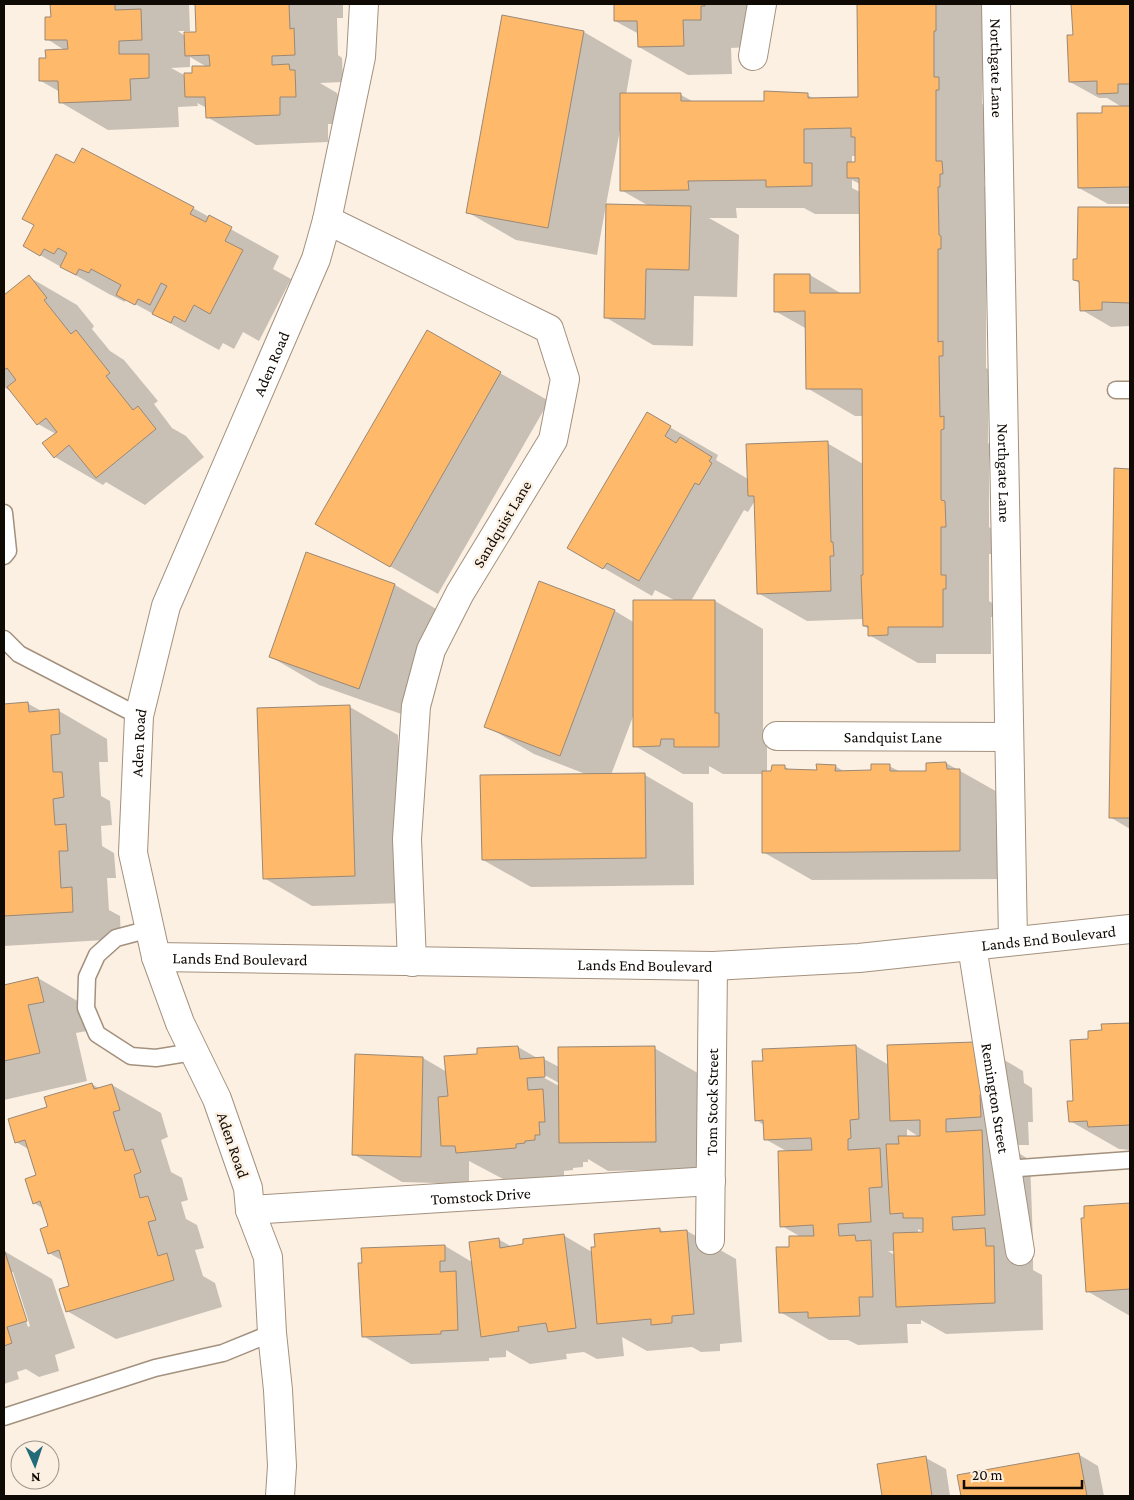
<svg xmlns="http://www.w3.org/2000/svg" width="1134" height="1500" font-family="'Crimson Pro',serif">
<style>
.shadow{fill:#0003;fill-rule:evenodd}
.building{fill:#feb96b;stroke:#9a8875}
.lines{fill:none;stroke-linecap:round;stroke-linejoin:round}
.lane-casing{stroke:#a3917e;stroke-width:19}
.street-casing{stroke:#a3917e;stroke-width:30}
.lane{stroke:#fff;stroke-width:16}
.street{stroke:#fff;stroke-width:28}
.labels{text-anchor:middle;dominant-baseline:central;stroke-width:5;stroke-linejoin:round;paint-order:stroke}
.street-label{font-size:16px;fill:#100a04;stroke:#fcf0e3}
</style>
<rect width="100%" height="100%" fill="#fcf0e3"/>
<g class="shadow">
<path d="M52,4h137l1,27h-12l7,5 12,-3v-29h146v14h-6l1,37 4,3 1,24 -23,1 17,10 1,3 5,3 1,25h-16v18l-72,3 -49,-28v-9l-10,-5 1,3 -20,1 1,20 -71,3 -48,-28v-10l-19,-11 6,-22 19,-8 -19,-12 5,-21zM190,57l17,10 -21,9 -15,-8 19,-1z"/>
<path d="M615,4h134v43l-18,1 1,26 -44,1 -49,-28v-13l-24,-13z"/>
<path d="M859,4h125l-2,100 5,3v10h-3v69l7,4 -5,24 1,49 2,2v11h-3v92l5,3v12h-3v60l4,3v11h-3v70l4,3 1,24h-5v47l5,3v13h-3v37h-55v9h-18l-49,-28v-6l-5,-3v-7l-57,2 -49,-28 -2,-94 -8,13 -4,-2 -53,91h24l48,28v111l4,3v29h6l12,-5 7,4h26l17,-5 10,6 27,-1 17,-5 12,6h27l18,-9 62,35 1,81 -197,1 -49,-28v-78h-40l-14,-8v8h-26l-48,-28 -1,-32 -23,61h34l48,28 1,82 -163,2 -48,-27 105,-85 -54,-21 -48,-28 54,-143 75,28 20,12 41,-22 -21,-11 -3,6 -83,-48 78,-134 71,41 -2,5 32,19 79,-36 36,21v-48h-8l-48,-28v-59l-32,-18 35,-36 32,19h19v-80h-46l-11,-6h-68l1,10h-28l30,17 -2,62 -43,-1 -1,50 -40,-1 -48,-28 2,-112h-1l-9,50 -81,-15 -49,-28 36,-195 81,15 48,28 -6,35h55l13,7h72l41,-7 8,4h44zM620,130h1v60l28,16 -43,-1zM852,156h4v7h-4zM852,180l8,4v8l-8,-4z"/>
<path d="M1073,4h57v200h-22l-29,-16 24,-74 19,-7 -15,-9h-8l-29,-16 4,-46z"/>
<path d="M75,165l118,43 86,48 -6,13 18,10 -32,62 -16,-9 -9,17 -11,-6 -4,7 -93,-51 -1,3 -16,-8 -85,-48z"/>
<path d="M1079,208l51,1v117l-19,1 -29,-17 -1,-26 -7,-4 4,-19z"/>
<path d="M29,277l48,28 17,21 -2,3 18,22 14,9 34,41 -4,3 18,24 14,8 18,21 -59,48 -39,-23 -3,3 -48,-28 1,-23 -18,-10 -26,-32 -8,-5v-90z"/>
<path d="M428,332l121,69 -111,193 -121,-70z"/>
<path d="M1115,469l15,1v359l-20,-12z"/>
<path d="M307,554l88,31 48,28 -36,103 -88,-31 -48,-28z"/>
<path d="M27,703l16,9 16,-1 48,28 1,23h-9l2,34 9,5 2,24 -11,1 1,20 12,7 2,25h-9l2,32 11,6 1,23 -117,7v-241z"/>
<path d="M350,707l48,28 5,168 -91,3 -48,-28z"/>
<path d="M38,978l48,28 6,24 -16,3 11,48 -83,19v-114z"/>
<path d="M1130,1024v126l-11,-1 -49,-28 20,-81 13,-9v-6z"/>
<path d="M975,1043l48,28 1,12 8,5 1,34h-5l1,23h-24l25,15 3,82 -24,2 24,13v13l9,5 1,55 -97,4 -25,-14v4h-14l1,19 -50,2 -10,-5h-19l-49,-28 11,-64 10,-11 -19,-11 6,-74 -23,-13 -1,-14 -8,-5 8,-58v-12l92,-4 33,19zM907,1129l12,8h-12zM918,1229l7,4h-7zM888,1251h7v4z"/>
<path d="M518,1047l21,12h5l15,8 95,-19 49,28 1,93 -96,2 -20,-12v3h-5v5l-10,1v2l-9,1v5l-59,4 -36,-19v23l-67,-2 -49,-28 70,-96 24,14 31,-17zM541,1073l18,10v3l-20,-11z"/>
<path d="M92,1084l8,5 12,-4 49,28 7,24 -7,3 10,32 11,6 6,22 -7,2 5,17 11,6 7,23 -9,2 8,26 12,7 7,24 -106,32 -49,-28 4,-24 -8,-26 -14,-8 1,-26 -6,-18 -10,-6 4,-27 -8,-26 -14,-8 32,-34z"/>
<path d="M1130,1204v112l-43,-25 -2,-84z"/>
<path d="M659,1229l7,4 21,-2 49,28 6,83 -22,2v7l-19,1 -9,-5 -45,4 -25,-14 2,19 -27,3 -13,-7 -18,2 1,5 -37,5 -24,-14v7l-17,1v3l-78,3 -48,-28 82,-90 27,16 26,-23 14,8 51,-12 29,17z"/>
<path d="M4,1251l48,28 23,69 -20,7 4,16 -20,6 -13,-8 -9,3 2,7 -15,5zM10,1272h3l17,54 -2,1z"/>
<path d="M1078,1454l20,12 6,30h-142l-4,-20z"/>
<path d="M926,1458l20,11 4,27h-66l-5,-31z"/>
</g>
<g class="building">
<path d="M50,4h88h-23v6l26,-1 1,31 -23,1v13h30v24l-19,1 1,21 -72,3 -1,-22h-19v-23h7l-1,-8 23,-1 -1,-9h-22v-23h6z"/>
<path d="M195,4h94l1,25 4,-1 1,27 -23,1v9l17,-1 1,6h5l1,27h-16v18l-74,3 -1,-21h-20l-1,-24h8v-7h18l-1,-11 -24,1 -1,-24h12z"/>
<path d="M614,4h91v2h-4v14h-18l1,26 -46,1 -1,-26h-23z"/>
<path d="M857,4h79v27h-2v46h5v13h-3v71h6l1,13h-3v13h-2l1,48 2,1v13h-3v93l5,-1v15h-4l1,61 4,-1v13l-3,1v70l4,1 1,26h-5v48h5v14h-3v38h-55v8l-20,1v-10h-5l-2,-51h2l-1,-186h-56l-1,-78 -31,1v-38h36v19h50l-1,-115h-12v-16h8v-25h-4v-9l-47,1v34h8v23l-46,1v-7l-78,1 1,9 -69,1v-98h61v8h83v-10l44,2v5l50,-1z"/>
<path d="M1071,4h59v80h-12v9l-21,1v-13l-28,1 -2,-47h6z"/>
<path d="M502,15l82,16 -36,197 -82,-15z"/>
<path d="M1102,106h28v81l-52,1 -1,-75h25z"/>
<path d="M82,148l112,59 -4,7 16,8 3,-7 23,12 -7,14 18,9 -33,64 -16,-9 -9,17 -11,-6 -3,7 -19,-9 15,-28 -6,-3 -11,22 -12,-6 -3,6 -19,-10 5,-10 -30,-16 -2,4 -10,-4 -3,6 -16,-8 7,-14 -9,-5 -4,6 -10,-5 -4,7 -17,-10 11,-21 -12,-6 34,-65 18,9z"/>
<path d="M606,204l85,2 -2,64 -43,-1 -1,50 -41,-1z"/>
<path d="M1078,207h52v96l-28,-1v8l-22,1 -1,-30 -6,-1v-21h4z"/>
<path d="M29,275l18,23 -3,2 27,34 5,-4 34,43 -4,3 27,34 5,-4 18,23 -60,49 -27,-33 -15,13 -12,-15 15,-11 -11,-14 -9,7 -30,-38 9,-7 -9,-12 -3,2v-75z"/>
<path d="M427,330l74,42 -111,195 -75,-43z"/>
<path d="M647,412l24,14 -6,10 11,7 4,-6 32,20 -3,4 3,2 -13,22 -4,-2 -56,98 -32,-18 -4,6 -36,-21z"/>
<path d="M828,441l3,101h2l1,14h-4l1,35 -74,3 -3,-98h-6l-2,-52z"/>
<path d="M1114,468l16,1v349h-21z"/>
<path d="M306,552l89,32 -36,105 -90,-32z"/>
<path d="M539,581l76,29 -55,146 -76,-29z"/>
<path d="M633,600h82v113h4v34h-45v-8h-13l-1,7 -27,1z"/>
<path d="M28,702l1,10 30,-3 1,25 -9,1 2,37h9l2,25 -11,2 2,26 11,-1 2,27h-9l2,37 11,-1 1,25 -69,4v-212z"/>
<path d="M350,705l5,171 -92,3 -6,-171z"/>
<path d="M946,762l1,7h13v82l-198,2v-82h9l1,-6h13v4l32,1 -1,-6 20,1 -1,6 36,-1v-6h19v7h36v-8z"/>
<path d="M645,773l1,85 -164,2 -2,-85z"/>
<path d="M38,977l6,25 -16,3 12,48 -36,8v-76z"/>
<path d="M1130,1023v102l-42,2 -1,-6 -18,1 -2,-21h6l-3,-61 18,-1v-8l14,-1 -1,-6z"/>
<path d="M975,1042l1,18 8,-1 1,36h-5l1,22 -35,2v13l36,-2 3,85 -33,2 1,13 32,-2 1,18h8l1,57 -99,4 -3,-74 30,-1v-14h-20v-5l-13,1 -4,-70h13l-1,-8h22v-16l-30,1 -3,-76z"/>
<path d="M856,1045l3,74 -9,1 1,18 -3,1v11l32,-2 2,39 -13,1 2,34 -33,2 1,12 16,-1 1,6 15,-1 2,57h-14l1,19 -52,2v-6l-29,1 -3,-66h13v-11h25l-1,-11 -33,2 -2,-76 34,-1 -1,-12 -47,2 -1,-20 -8,1 -3,-60h11l-1,-12z"/>
<path d="M518,1046l2,13 24,-2 1,20 -18,1 1,12 15,-1 2,33h-6l1,13h-5v5l-10,1v2l-9,1v4l-60,5 -1,-7h-14l-3,-49 10,-1 -4,-40 33,-2v-6z"/>
<path d="M655,1046l1,96 -97,1 -1,-96z"/>
<path d="M355,1054l68,3 -2,100 -69,-2z"/>
<path d="M92,1083l2,6 18,-5 8,26 -7,2 12,39 8,-2 8,23 -7,3 6,23 8,-2 8,24 -8,2 10,34 9,-3 7,27 -108,32 -7,-23 10,-3 -10,-36 -11,4 -8,-25 8,-3 -8,-25 -7,3 -8,-25 11,-4 -11,-35 -10,3 -7,-24 39,-12 -3,-10z"/>
<path d="M1130,1203v86l-44,3 -5,-74h3v-12z"/>
<path d="M660,1228v4l27,-2 7,84 -22,2v7l-21,2v-6l-54,5 -6,-77h4l-1,-13z"/>
<path d="M564,1234l12,94 -28,4 -2,-9 -28,4 1,4 -38,6 -12,-95 30,-4 1,10 23,-4v-5z"/>
<path d="M445,1245v16h-5v11l16,-1 2,59 -17,1v3l-79,3 -4,-74h4l-1,-15z"/>
<path d="M4,1249l23,72 -20,6 5,16 -8,3z"/>
<path d="M1079,1453l8,43h-126l-4,-21z"/>
<path d="M926,1456l6,40h-50l-5,-32z"/>
</g>
<g class="lines">
<defs>
<g id="lane">
<path d="M1116,390h14"/>
<path d="M4,513l4,38 -4,5"/>
<path d="M4,639l15,15 120,62"/>
<path d="M150,929l-34,9 -19,17 -10,22 -1,31 11,26 34,22 25,2 37,-6"/>
<path d="M1007,1169l123,-9"/>
<path d="M4,1417l151,-49 68,-15 49,-20"/>
</g>
<g id="street">
<path id="s1" d="M996,4l17,937"/>
<path d="M753,56l9,-52"/>
<path d="M327,220l222,109 16,50 -12,61 -93,153 -29,57 -15,56 -9,133 5,123"/>
<path id="s2" d="M777,736l232,1"/>
<path id="s3" d="M972,946l48,305"/>
<path id="s4" d="M156,957l557,9 146,-8 271,-29"/>
<path id="s5" d="M250,1210l461,-29"/>
<path id="s6" d="M710,1240l3,-274"/>
<path id="s7" d="M280,1496l2,-30 -4,-76 -6,-57 -4,-76 -18,-47 -2,-22 -31,-89 -37,-76 -24,-66 -23,-104 6,-137 27,-110 150,-347 11,-39 34,-163 3,-53"/>
</g>
</defs>
<use href="#lane" class="lane-casing"/>
<use href="#street" class="street-casing"/>
<use href="#lane" class="lane"/>
<use href="#street" class="street"/>
</g>
<g class="labels">
<g class="street-label">
<text stroke="none"><textPath href="#s1" startOffset="64">Northgate Lane</textPath></text>
<text stroke="none"><textPath href="#s7" startOffset="1182">Aden Road</textPath></text>
<text stroke="none"><textPath href="#s1" startOffset="469">Northgate Lane</textPath></text>
<text transform="translate(502 524) rotate(-59)">Sandquist Lane</text>
<text stroke="none"><textPath href="#s2" startOffset="116">Sandquist Lane</textPath></text>
<text stroke="none"><textPath href="#s7" startOffset="778">Aden Road</textPath></text>
<text stroke="none"><textPath href="#s4" startOffset="894">Lands End Boulevard</textPath></text>
<text stroke="none"><textPath href="#s4" startOffset="84">Lands End Boulevard</textPath></text>
<text stroke="none"><textPath href="#s4" startOffset="489">Lands End Boulevard</textPath></text>
<text stroke="none"><textPath href="#s3" startOffset="154">Remington Street</textPath></text>
<text stroke="none"><textPath href="#s6" startOffset="138">Tom Stock Street</textPath></text>
<text transform="translate(233 1145) rotate(71)">Aden Road</text>
<text stroke="none"><textPath href="#s5" startOffset="231">Tomstock Drive</textPath></text>
</g>
</g>
<rect width="1134" height="1500" fill="none" stroke="#100a04" stroke-width="10"/>
<g transform="translate(35 1465) rotate(177)"><circle r="24" fill="#fcf0e3" stroke="#9e948a"/>
<path d="M0-4L9 19L0 12L-9 19Z" fill="#246b79"/>
<text y="-8" font-size="14" font-weight="bold" text-anchor="middle" fill="#100a04">N</text>
</g>
<path d="M964 1480v8h118v-8" fill="none" stroke="#100a04" stroke-width="2.5"/>
<text x="972" y="1480" font-size="15" fill="#100a04" stroke="#fcf0e3" stroke-width="4" paint-order="stroke">20 m</text>
</svg>
